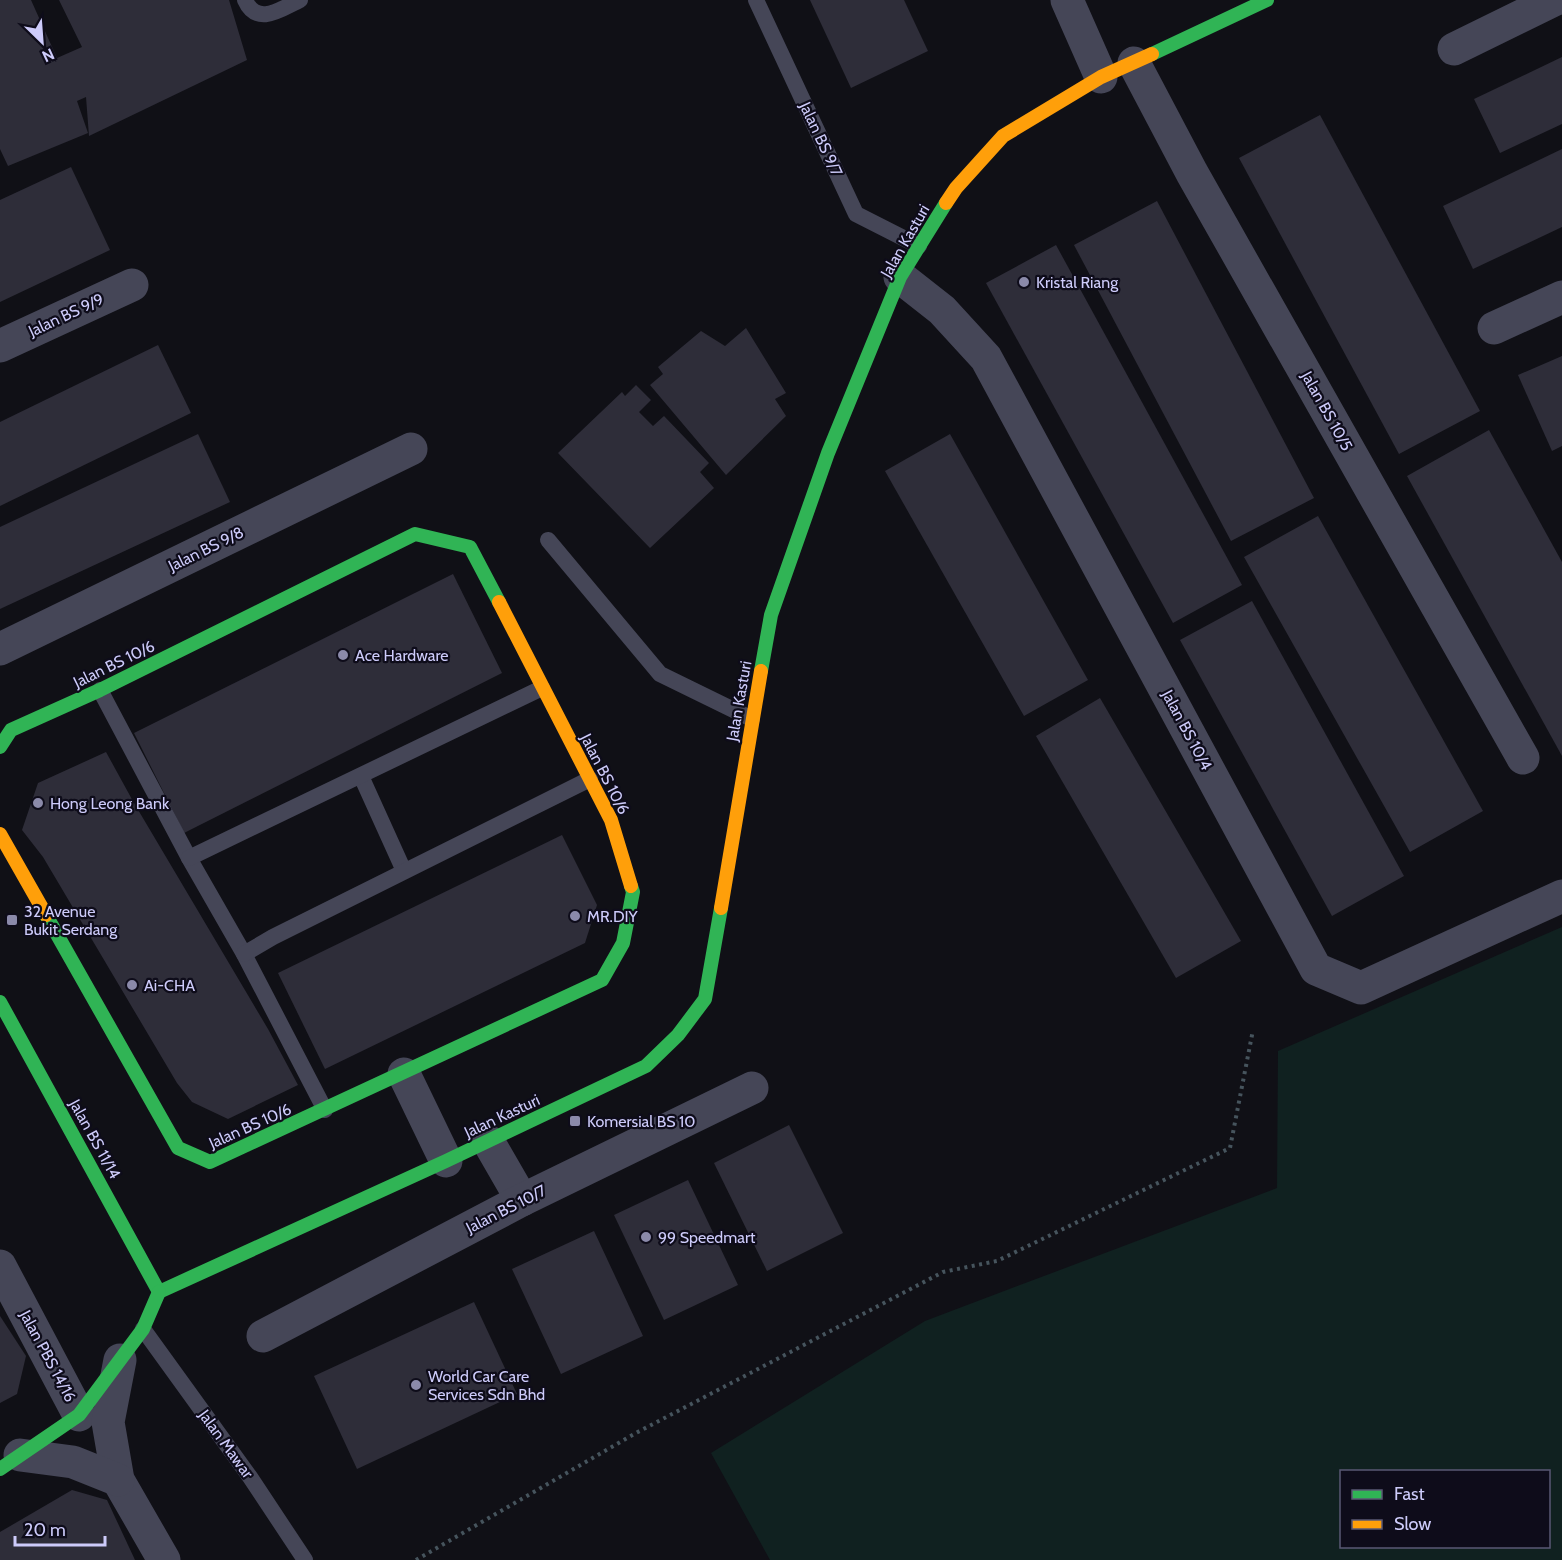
<svg xmlns="http://www.w3.org/2000/svg" width="1562" height="1560" font-family="Cabin,sans-serif">
<style>
.green{fill:#102120;fill-rule:evenodd}
.building{fill:#2e2d39}
.lines{fill:none;stroke-linecap:round;stroke-linejoin:round}
.path{stroke:#46545d;stroke-width:4;stroke-dasharray:3 4.5;stroke-linecap:butt}
.lane{stroke:#454657;stroke-width:16}
.street{stroke:#454657;stroke-width:33}
.fast{stroke:#30b455;stroke-width:14}
.slow{stroke:#ff9f0a;stroke-width:14}
.poi-dot{fill:#8b8aaa;stroke:#0e0c1a;stroke-width:2}
.labels{text-anchor:middle;dominant-baseline:central;stroke-width:4.5;stroke-linejoin:round;paint-order:stroke}
.street-label{font-size:16px;fill:#cdcbfa;stroke:#0e0c1a}
.poi-label{font-size:16px;fill:#cdcbfa;stroke:#0e0c1a;text-anchor:start}
</style>
<rect width="100%" height="100%" fill="#101016"/>
<path class="green" d="M1562,927v633h-792l-59,-107 214,-132 352,-133 1,-137zM1342,1472h206v74h-206z"/>
<g class="building">
<path d="M0,0h31l26,58 25,-11 -23,-47h170l18,60 -158,76 -3,-39 -9,4 11,32 -80,33 -8,-17z"/>
<path d="M810,0h94l24,51 -77,37z"/>
<path d="M1562,57v67l-62,29 -26,-54z"/>
<path d="M1320,115l160,296 -81,43 -160,-296z"/>
<path d="M1562,149v78l-89,42 -30,-63z"/>
<path d="M71,167l39,83 -110,52v-102z"/>
<path d="M1157,201l157,297 -83,43 -157,-296z"/>
<path d="M1056,245l186,340 -69,38 -187,-340z"/>
<path d="M746,328l40,65 -11,6 11,17 -60,59 -76,-90 13,-11 -5,-7 43,-36 24,15z"/>
<path d="M158,345l33,68 -191,93v-84z"/>
<path d="M1562,356v90l-10,5 -34,-76z"/>
<path d="M636,385l15,15 -12,12 14,14 11,-10 45,47 -9,9 14,16 -64,60 -92,-95 64,-61 3,4z"/>
<path d="M1489,430l73,132v194l-155,-280z"/>
<path d="M198,434l32,68 -230,107v-82z"/>
<path d="M950,434l138,246 -64,36 -139,-245z"/>
<path d="M1318,516l165,295 -73,41 -166,-295z"/>
<path d="M453,574l49,99 -318,160 -50,-100z"/>
<path d="M1252,601l152,275 -72,40 -152,-276z"/>
<path d="M1100,698l141,243 -65,37 -140,-242z"/>
<path d="M106,752l28,51 134,226 30,56 -70,34 -36,-17 -15,-19 -134,-226 -21,-27 16,-47z"/>
<path d="M562,835l35,70 -12,38 -260,126 -47,-96z"/>
<path d="M789,1125l54,108 -76,38 -53,-108z"/>
<path d="M688,1180l50,105 -74,35 -50,-105z"/>
<path d="M594,1231l49,105 -82,38 -49,-105z"/>
<path d="M474,1302l43,92 -160,75 -43,-93z"/>
<path d="M0,1316l26,40 -9,38 -17,9z"/>
<path d="M72,1490l35,10 28,60h-135v-28z"/>
</g>
<g class="lines">
<path class="path" d="M416,1560l218,-126 309,-162 54,-11 233,-113 23,-118"/>
<g class="lane">
<path d="M245,0c12,27 36,9 55,0"/>
<path d="M756,0l100,214 63,32"/>
<path d="M548,540l112,134 92,45"/>
<path d="M100,690l89,168 55,96 81,156"/>
<path d="M361,776l43,95"/>
<path d="M189,858l353,-170"/>
<path d="M244,954l29,-17 317,-158"/>
<path d="M143,1329l107,148 55,83"/>
</g>
<g class="street">
<path d="M1067,0l34,77"/>
<path d="M1454,49l100,-49"/>
<path d="M1134,63l58,110 331,585"/>
<path d="M900,277l42,33 44,48 330,611 45,19 201,-92"/>
<path d="M1494,328l68,-31"/>
<path d="M0,346l132,-61"/>
<path d="M0,649l411,-200"/>
<path d="M404,1074l42,87"/>
<path d="M488,1141l34,59"/>
<path d="M0,1266l79,149"/>
<path d="M263,1336l259,-136 230,-112"/>
<path d="M120,1360l-12,62 10,58 46,80"/>
<path d="M20,1455l53,7 45,18"/>
</g>
<g class="fast">
<path d="M1152,54l115,-54"/>
<path d="M761,671l10,-56 57,-162 72,-176 46,-74"/>
<path d="M0,747l11,-17 89,-40 315,-156 55,13 29,55"/>
<path d="M46,915l132,233 32,14 392,-182 21,-37 10,-51 -2,-6"/>
<path d="M0,1002l159,290"/>
<path d="M159,1292l287,-131 200,-95 32,-31 27,-36 16,-91"/>
<path d="M0,1469l79,-54 64,-86 16,-37"/>
</g>
<g class="slow">
<path d="M946,203l10,-15 47,-52 98,-59 51,-23"/>
<path d="M499,602l112,218 20,66"/>
<path d="M0,834l46,81"/>
<path d="M721,908l40,-237"/>
</g>
</g>
<g class="poi-dot">
<circle cx="1024" cy="282" r="6"/>
<circle cx="343" cy="655" r="6"/>
<circle cx="38" cy="803" r="6"/>
<circle cx="575" cy="916" r="6"/>
<rect x="6" y="914" width="12" height="12" rx="3"/>
<circle cx="132" cy="985" r="6"/>
<rect x="569" y="1115" width="12" height="12" rx="3"/>
<circle cx="646" cy="1237" r="6"/>
<circle cx="416" cy="1385" r="6"/>
</g>
<g class="labels">
<g class="street-label">
<text transform="translate(821 139) rotate(65)">Jalan BS 9/7</text>
<text transform="translate(905 241) rotate(-60)">Jalan Kasturi</text>
<text transform="translate(66 315) rotate(-25)">Jalan BS 9/9</text>
<text transform="translate(1327 411) rotate(61)">Jalan BS 10/5</text>
<text transform="translate(206 549) rotate(-26)">Jalan BS 9/8</text>
<text transform="translate(114 664) rotate(-26)">Jalan BS 10/6</text>
<text transform="translate(739 701) rotate(-80)">Jalan Kasturi</text>
<text transform="translate(1187 730) rotate(62)">Jalan BS 10/4</text>
<text transform="translate(605 774) rotate(63)">Jalan BS 10/6</text>
<text transform="translate(502 1116) rotate(-25)">Jalan Kasturi</text>
<text transform="translate(250 1126) rotate(-24)">Jalan BS 10/6</text>
<text transform="translate(95 1139) rotate(61)">Jalan BS 11/14</text>
<text transform="translate(506 1209) rotate(-27)">Jalan BS 10/7</text>
<text transform="translate(48 1356) rotate(62)">Jalan PBS 14/16</text>
<text transform="translate(226 1444) rotate(54)">Jalan Mawar</text>
</g>
<g class="poi-label">
<text x="1036" y="282">Kristal Riang</text>
<text x="355" y="655">Ace Hardware</text>
<text x="50" y="803">Hong Leong Bank</text>
<text x="24" y="911">32 Avenue<tspan x="24" dy="18">Bukit Serdang</tspan></text>
<text x="587" y="916">MR.DIY</text>
<text x="144" y="985">Ai-CHA</text>
<text x="587" y="1121">Komersial BS 10</text>
<text x="658" y="1237">99 Speedmart</text>
<text x="428" y="1376">World Car Care<tspan x="428" dy="18">Services Sdn Bhd</tspan></text>
</g>
</g>
<rect x="1340" y="1470" width="210" height="78" fill="#0e0c1a" stroke="#5a5874" stroke-width="1.5"/>
<rect x="1352" y="1490" width="30" height="9" fill="#30b455" stroke="#5a5874" stroke-width="1.5"/>
<text x="1394" y="1500" font-size="18" fill="#cdcbfa">Fast</text>
<rect x="1352" y="1520" width="30" height="9" fill="#ff9f0a" stroke="#5a5874" stroke-width="1.5"/>
<text x="1394" y="1530" font-size="18" fill="#cdcbfa">Slow</text>
<g transform="translate(42 42) rotate(155)" stroke="#0e0c1a" stroke-width="4.5" paint-order="stroke">
<path d="M0-4.5L10 22L0 15L-10 22Z" fill="#cdcbfa"/>
<text y="-9" font-size="16" font-weight="bold" text-anchor="middle" fill="#cdcbfa">N</text>
</g>
<path d="M15 1536v9h90v-9" fill="none" stroke="#cdcbfa" stroke-width="3"/>
<text x="24" y="1536" font-size="18" fill="#cdcbfa" stroke="#0e0c1a" stroke-width="4.5" paint-order="stroke">20 m</text>
</svg>
